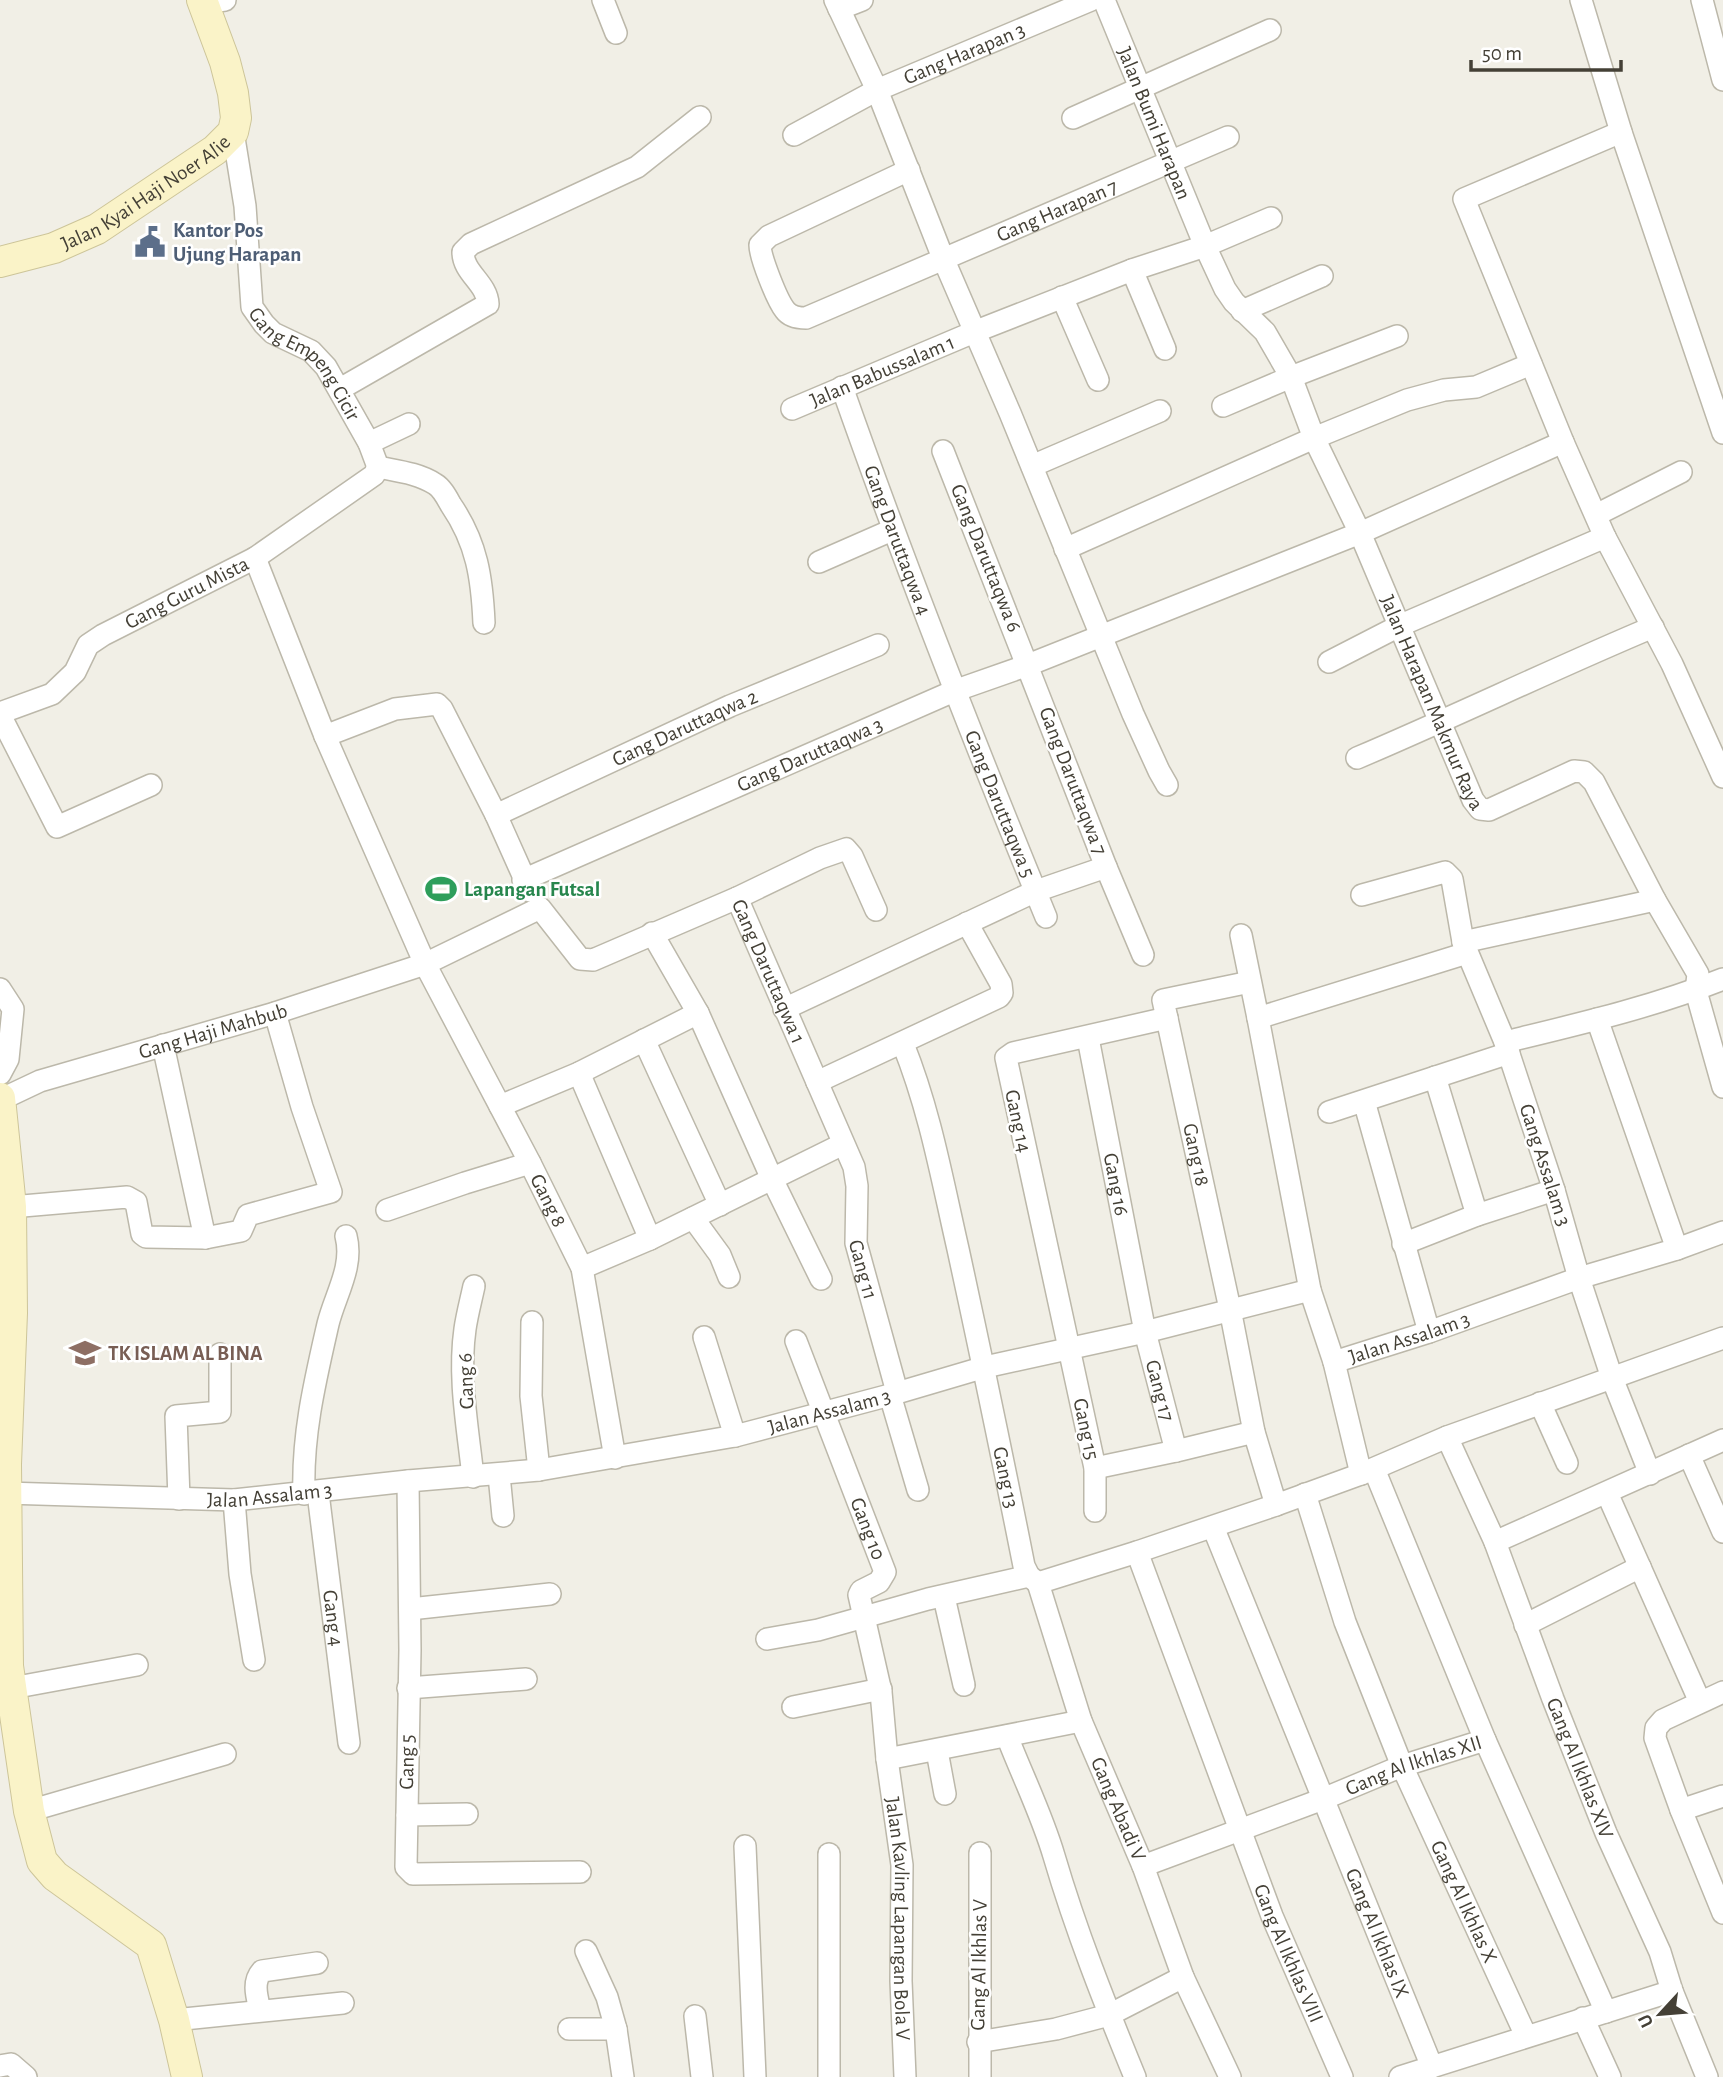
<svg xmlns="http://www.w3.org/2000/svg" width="1723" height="2077" font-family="'Alegreya Sans',sans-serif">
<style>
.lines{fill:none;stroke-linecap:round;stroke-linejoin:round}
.street-casing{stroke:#bcb8aa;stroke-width:24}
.secondary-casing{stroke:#cdc599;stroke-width:32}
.street{stroke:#fff;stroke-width:21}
.secondary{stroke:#faf3c8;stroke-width:30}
.labels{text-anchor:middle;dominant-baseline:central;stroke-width:5;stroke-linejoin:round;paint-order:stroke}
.street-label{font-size:21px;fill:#444036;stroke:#fff}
.service-label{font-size:21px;font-weight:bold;fill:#4e5e75;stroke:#fff;text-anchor:start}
.leisure-label{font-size:21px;font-weight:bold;fill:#27864d;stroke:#fff;text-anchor:start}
.education-label{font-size:21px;font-weight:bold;fill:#785e54;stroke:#fff;text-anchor:start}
</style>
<rect width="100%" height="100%" fill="#f1efe6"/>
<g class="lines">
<defs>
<g id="street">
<path d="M603,0l13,33"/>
<path d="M835,0l42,90 66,168 67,155 123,301 26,57 8,14"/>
<path id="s1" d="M1104,0l101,246 20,43 9,13 31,30 26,45 23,61 46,95 113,267 7,9 9,1 85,-39 10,1 10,10 61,118 43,74 -2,17 27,96"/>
<path d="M1581,0l40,132 102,301"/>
<path d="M1702,0l21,80"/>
<path d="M203,3l22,-3"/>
<path d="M839,9l23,-9"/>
<path d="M1073,118l197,-88"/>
<path id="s2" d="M233,132l12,74 7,101 12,17 9,9 38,18 15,16 43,76 9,24"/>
<path d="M1621,132l-157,67 99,243 42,95 67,127 51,113"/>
<path id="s3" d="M794,135l83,-45 214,-90"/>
<path id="s4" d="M909,170l-140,66 -9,9c0,12 17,55 25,65 5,7 13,8 21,8l422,-181"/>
<path d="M1132,270l33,79"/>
<path d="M1062,297l36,83"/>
<path d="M1242,311l80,-35"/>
<path id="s5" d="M842,387c63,179 132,355 204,530"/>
<path d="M340,389l148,-85c-1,-21 -25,-31 -25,-52l8,-8 166,-77 63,-50"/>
<path d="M1223,406l68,-29 106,-41"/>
<path id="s6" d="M792,409l182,-77 158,-62 73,-24 66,-28"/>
<path d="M369,443l40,-19"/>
<path d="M1032,466l128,-55"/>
<path d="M378,467c19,4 40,6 57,17 7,4 12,14 16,21 26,38 31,73 33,118"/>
<path d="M1596,515l85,-43"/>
<path d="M1065,549l249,-111 93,-38 37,-10 32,-3 55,-23"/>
<path id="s7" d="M255,558l70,178 100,228 105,199 52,105 33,190"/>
<path d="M819,562l73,-32"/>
<path d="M1329,662l72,-37 204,-88"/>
<path id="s8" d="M0,713l52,-19 23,-22 13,-27 15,-10 152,-77 119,-83 4,-8"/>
<path d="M0,715l57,112 94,-42"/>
<path d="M325,736l70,-27 42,-5 5,5 54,106 34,76"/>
<path d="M1357,758c99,-42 196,-89 296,-131"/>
<path id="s9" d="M496,815l234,-109 148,-61"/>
<path d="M1106,867l37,88"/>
<path id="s10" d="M523,880l431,-189 74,-26 332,-132 203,-91"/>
<path d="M1362,895l83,-23 7,7 11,63 42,100"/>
<path d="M737,898l83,-40 26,-9 6,7 24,54"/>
<path d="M652,933l46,80 74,166 49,100"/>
<path d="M1241,935l17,83"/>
<path d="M1463,942l192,-42"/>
<path id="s11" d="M1250,982l-87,18 67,309 24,123 22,73"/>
<path d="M0,989l13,20 -5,50 -8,15"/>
<path d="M784,1009l252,-118 70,-24 -163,-416"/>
<path id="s12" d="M1088,1038l57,294 31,119"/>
<path d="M644,1040l76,165"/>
<path id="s13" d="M903,1044c27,67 39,135 55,205 23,106 45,211 66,317l5,10 9,7"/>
<path d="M163,1045l42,193"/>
<path d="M579,1073l71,166"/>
<path d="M1435,1077l42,138"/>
<path d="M817,1082l182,-85 3,-4 -1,-9 -34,-61"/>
<path id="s14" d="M2,1099l38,-18 235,-68 150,-49 115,-56 40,51 13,1 144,-62 117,269 3,19 -1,57 41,149"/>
<path d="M1364,1101l65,231"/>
<path d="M500,1106l79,-33 119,-60"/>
<path d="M1329,1112l180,-59"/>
<path d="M11,1207l116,-10 9,5 6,32 4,3 59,1 36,-7 7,-16 83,-23 -29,-85 -27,-94"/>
<path d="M387,1210l78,-27 65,-20"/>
<path d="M693,1218l27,37 9,22"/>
<path d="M1403,1244l74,-29 77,-25"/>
<path d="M1677,1249l46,-17"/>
<path d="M582,1268l68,-29 193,-95"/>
<path d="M1310,1290l-52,-272 209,-65"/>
<path d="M532,1322l-1,74 8,74"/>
<path d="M704,1337l31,99"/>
<path id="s15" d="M796,1341l89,231 -6,10 -18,9 -2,4 22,97 6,67 15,106 -1,116 4,96"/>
<path id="s16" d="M1334,1362l95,-30 150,-54 98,-29 -80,-230"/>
<path d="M890,1395l28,95"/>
<path d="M1540,1403l27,60"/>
<path id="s17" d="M1447,1437l48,105 58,157 53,134 54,119 12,39 35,86"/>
<path d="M1689,1455l34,77"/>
<path d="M1095,1468l81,-17 78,-19"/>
<path d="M1374,1469l111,271"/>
<path d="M1650,1474l-38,-96 -33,-100 -25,-88 -49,-148c74,-18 148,-35 218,-63"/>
<path d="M499,1475l4,41"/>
<path d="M473,1477c-5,-48 -15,-99 -8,-148 2,-14 6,-29 9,-43"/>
<path d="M408,1481l2,169 -4,217 7,7 167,-2"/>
<path id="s18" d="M6,1493l228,7 174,-19 131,-11 196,-34 155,-41 95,-28 160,-35 165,-42 24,72 27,112"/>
<path id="s19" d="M318,1493l31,250"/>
<path d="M1607,1493l93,209"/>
<path d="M304,1494c-2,-59 11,-113 24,-170 7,-29 26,-57 18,-88"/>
<path id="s20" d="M1305,1494l40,128 57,144 124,270"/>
<path d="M179,1499l-3,-83 44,-4v-58"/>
<path d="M234,1500l6,74 14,86"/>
<path d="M1095,1511v-43l-89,-410 7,-5 154,-35"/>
<path id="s21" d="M1213,1527l219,540"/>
<path d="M1495,1542l228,-102"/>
<path id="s22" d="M1137,1552l135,364 70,161"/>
<path d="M1038,1583l99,-31 139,-47 85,-31 86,-37 276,-99"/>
<path id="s23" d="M1038,1583l43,138 62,145 40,111 47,100"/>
<path d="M944,1597l20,88"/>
<path d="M410,1609l140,-15"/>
<path d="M1525,1625l115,-58"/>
<path d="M767,1639l51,-9 110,-31 101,-23"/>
<path d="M12,1688l125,-23"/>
<path d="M408,1688l118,-9"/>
<path d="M1723,1692l-60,28 -7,8 -1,10 26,72 42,103"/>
<path d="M793,1707l88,-18"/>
<path d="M1007,1736c15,39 35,79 47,120 22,75 51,148 81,221"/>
<path d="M937,1751l8,43"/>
<path d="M887,1759l194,-38"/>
<path d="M1681,1810l42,-14"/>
<path d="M29,1811l196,-57"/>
<path d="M407,1815l60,-1"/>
<path d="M745,1846l10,231"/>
<path d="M829,1854v223"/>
<path id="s24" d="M1143,1866l180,-67 79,-33 83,-26 121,272"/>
<path d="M586,1951l21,46 9,32"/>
<path d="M260,2010c-3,-13 -8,-28 2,-39l55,-8"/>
<path d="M695,2016l7,61"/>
<path d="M1583,2018l27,59"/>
<path d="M174,2020l169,-17"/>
<path d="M569,2029h47l7,48"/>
<path d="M978,2042l78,-13 53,-14 74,-38"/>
<path d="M0,2066l11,-2 15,13"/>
<path d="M980,2077v-224"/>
<path d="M1400,2077l272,-86"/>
</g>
<g id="secondary">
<path id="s25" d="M0,262l54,-14 43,-19 118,-79 18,-18 3,-14 -3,-25 -8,-31 -23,-62"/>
<path d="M0,1098l11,109 1,106 -6,151 2,202 21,145 13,50 13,15 96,69 23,75 13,57"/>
</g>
</defs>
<use href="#street" class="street-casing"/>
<use href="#secondary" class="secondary-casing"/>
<use href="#street" class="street"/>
<use href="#secondary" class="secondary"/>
</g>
<defs>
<symbol id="civic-bare" viewBox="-9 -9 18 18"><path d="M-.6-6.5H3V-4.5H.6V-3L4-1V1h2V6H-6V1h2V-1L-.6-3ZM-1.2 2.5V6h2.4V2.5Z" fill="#5c6f8a" stroke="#fff" stroke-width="2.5" paint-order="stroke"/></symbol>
<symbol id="stadium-bare" viewBox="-9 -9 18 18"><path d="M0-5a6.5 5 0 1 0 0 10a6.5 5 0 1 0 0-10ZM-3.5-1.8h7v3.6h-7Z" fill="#2e9e5b" stroke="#fff" stroke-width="2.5" paint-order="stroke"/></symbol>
<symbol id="school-bare" viewBox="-9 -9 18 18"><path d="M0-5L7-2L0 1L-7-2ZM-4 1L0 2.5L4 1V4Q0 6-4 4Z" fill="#8d6e63" stroke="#fff" stroke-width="2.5" paint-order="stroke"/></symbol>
</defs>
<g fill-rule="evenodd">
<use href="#civic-bare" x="128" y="220" width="44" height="44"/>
<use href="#stadium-bare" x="419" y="867" width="44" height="44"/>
<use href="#school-bare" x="63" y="1331" width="44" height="44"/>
</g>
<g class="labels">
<g class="street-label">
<text stroke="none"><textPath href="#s3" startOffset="189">Gang Harapan 3</textPath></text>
<text stroke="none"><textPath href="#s1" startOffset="133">Jalan Bumi Harapan</textPath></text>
<text stroke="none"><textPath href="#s25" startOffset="163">Jalan Kyai Haji Noer Alie</textPath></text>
<text stroke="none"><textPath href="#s4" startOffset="534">Gang Harapan 7</textPath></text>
<text stroke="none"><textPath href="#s2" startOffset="256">Gang Empeng Cicir</textPath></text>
<text stroke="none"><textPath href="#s6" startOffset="98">Jalan Babussalam 1</textPath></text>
<text stroke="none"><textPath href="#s5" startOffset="163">Gang Daruttaqwa 4</textPath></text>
<text transform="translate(986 558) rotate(68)">Gang Daruttaqwa 6</text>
<text stroke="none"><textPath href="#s8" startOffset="229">Gang Guru Mista</textPath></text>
<text stroke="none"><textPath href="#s1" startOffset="779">Jalan Harapan Makmur Raya</textPath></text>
<text stroke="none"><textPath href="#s9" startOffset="208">Gang Daruttaqwa 2</textPath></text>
<text stroke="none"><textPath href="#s10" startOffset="313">Gang Daruttaqwa 3</textPath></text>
<text transform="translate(1073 781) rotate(69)">Gang Daruttaqwa 7</text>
<text stroke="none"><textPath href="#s5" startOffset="446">Gang Daruttaqwa 5</textPath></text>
<text stroke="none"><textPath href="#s14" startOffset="887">Gang Daruttaqwa 1</textPath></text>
<text stroke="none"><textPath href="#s14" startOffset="222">Gang Haji Mahbub</textPath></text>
<text transform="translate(1018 1121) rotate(78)">Gang 14</text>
<text stroke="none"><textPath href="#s11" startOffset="247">Gang 18</textPath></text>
<text transform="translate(1545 1165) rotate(72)">Gang Assalam 3</text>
<text stroke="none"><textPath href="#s12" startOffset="149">Gang 16</textPath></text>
<text stroke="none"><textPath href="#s7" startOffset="707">Gang 8</textPath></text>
<text stroke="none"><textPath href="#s14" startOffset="1204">Gang 11</textPath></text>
<text stroke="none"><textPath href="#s16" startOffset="79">Jalan Assalam 3</textPath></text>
<text transform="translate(466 1381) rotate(-92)">Gang 6</text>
<text stroke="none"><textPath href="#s12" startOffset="360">Gang 17</textPath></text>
<text stroke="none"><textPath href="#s18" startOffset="831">Jalan Assalam 3</textPath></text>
<text transform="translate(1086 1429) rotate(78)">Gang 15</text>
<text stroke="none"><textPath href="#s13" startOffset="446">Gang 13</textPath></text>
<text stroke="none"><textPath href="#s18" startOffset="264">Jalan Assalam 3</textPath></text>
<text stroke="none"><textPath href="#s15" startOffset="201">Gang 10</textPath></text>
<text stroke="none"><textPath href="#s19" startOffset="126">Gang 4</textPath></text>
<text transform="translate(407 1762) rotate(-89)">Gang 5</text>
<text stroke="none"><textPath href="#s17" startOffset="357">Gang Al Ikhlas XIV</textPath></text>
<text stroke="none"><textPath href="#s24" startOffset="289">Gang Al Ikhlas XII</textPath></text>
<text stroke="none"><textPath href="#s23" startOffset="240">Gang Abadi V</textPath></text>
<text stroke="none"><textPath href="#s20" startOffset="438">Gang Al Ikhlas X</textPath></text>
<text stroke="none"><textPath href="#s15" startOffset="611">Jalan Kavling Lapangan Bola V</textPath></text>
<text stroke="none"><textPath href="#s21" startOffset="438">Gang Al Ikhlas IX</textPath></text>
<text stroke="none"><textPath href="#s22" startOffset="429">Gang Al Ikhlas VIII</textPath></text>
<text transform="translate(979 1965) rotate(-89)">Gang Al Ikhlas V</text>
</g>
<g class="service-label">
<text x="173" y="230">Kantor Pos<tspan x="173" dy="24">Ujung Harapan</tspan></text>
</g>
<g class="leisure-label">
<text x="464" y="889">Lapangan Futsal</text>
</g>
<g class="education-label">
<text x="108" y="1353">TK ISLAM AL BINA</text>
</g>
</g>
<g transform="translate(1660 2014) rotate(244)" stroke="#ffffff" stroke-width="5" paint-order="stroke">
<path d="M0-5L12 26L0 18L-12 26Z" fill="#444036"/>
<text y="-10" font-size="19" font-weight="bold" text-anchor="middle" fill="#444036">U</text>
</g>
<path d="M1471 60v10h150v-10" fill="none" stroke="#444036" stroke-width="3.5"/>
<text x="1482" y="60" font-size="21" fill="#444036" stroke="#ffffff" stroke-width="5" paint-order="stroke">50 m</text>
</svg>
